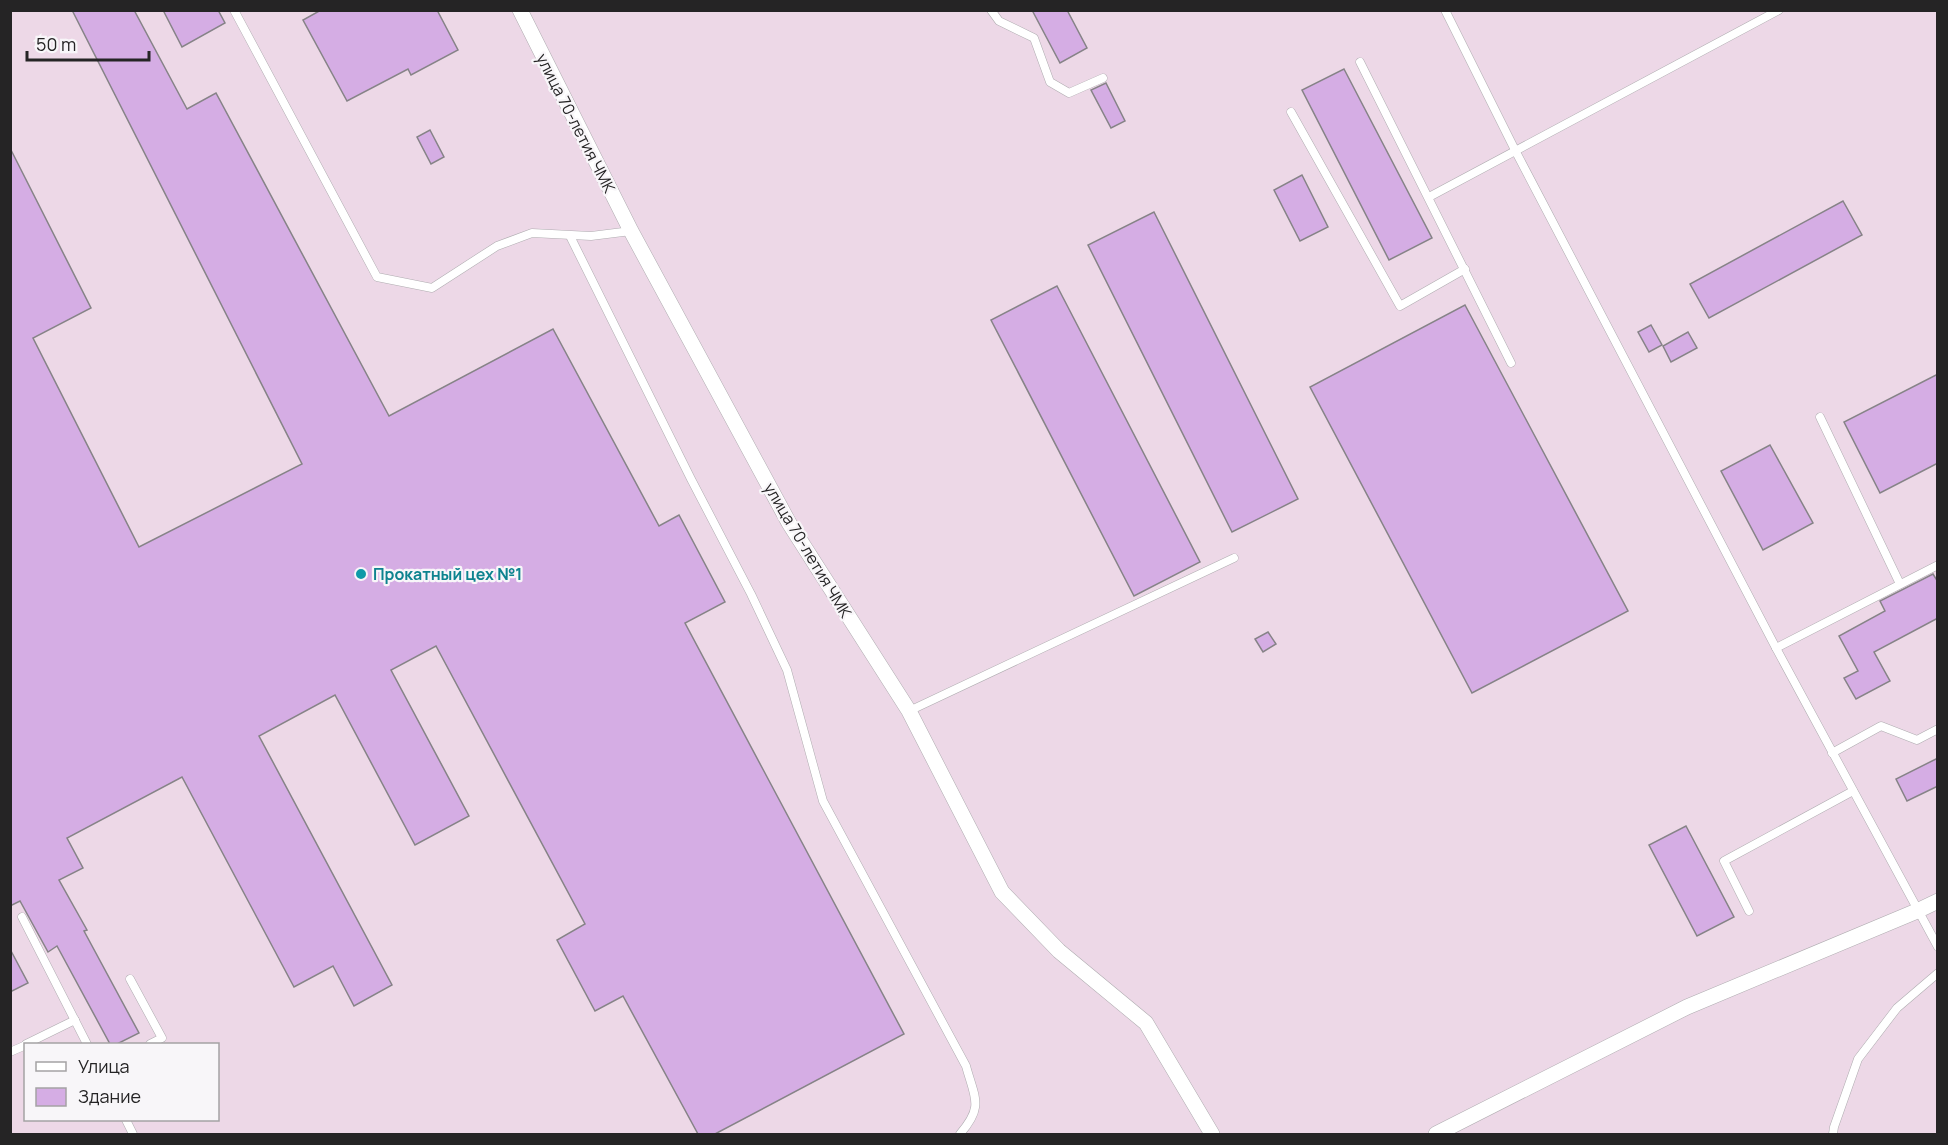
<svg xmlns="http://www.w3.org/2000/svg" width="1948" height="1145" font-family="Manrope,sans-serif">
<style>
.industrial{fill:#edd8e7;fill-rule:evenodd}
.building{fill:#d5ade4;stroke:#868387;stroke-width:1.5}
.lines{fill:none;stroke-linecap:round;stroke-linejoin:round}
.service-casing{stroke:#afacb0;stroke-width:9}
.minor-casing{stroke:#afacb0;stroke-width:16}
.service{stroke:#fff;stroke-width:8}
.minor{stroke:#fff;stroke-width:15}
.culture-dot{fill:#0f9aa8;stroke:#f8f6f9;stroke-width:2}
.labels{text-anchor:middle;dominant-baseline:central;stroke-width:4.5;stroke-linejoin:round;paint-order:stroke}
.street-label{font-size:16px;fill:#252425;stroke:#f8f6f9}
.culture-label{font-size:16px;font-weight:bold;fill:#0d838f;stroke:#f8f6f9;text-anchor:start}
</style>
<rect width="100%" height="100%" fill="#ebe8ec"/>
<path class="industrial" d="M10,11h1927v1123h-1926zM26,1044h192v76h-192z"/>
<g class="building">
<path d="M72,10h62l53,99 29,-16 173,323 164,-87 106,197 20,-11 46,87 -40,21 219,411 -189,100h-17l-75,-138 -28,15 -38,-71 28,-16 -149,-278 -45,24 78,146 -54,29 -80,-150 -76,41 133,249 -38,21 -21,-40 -39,21 -112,-210 -115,61 16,30 -24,12 28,50 -3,1 55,102 -22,11h-7l-53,-98 -9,6 -28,-51 -10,5v-758l81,160 -58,30 106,209 163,-83z"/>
<path d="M163,10h55l7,13 -43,24z"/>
<path d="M321,10h116l21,40 -47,25 -3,-6 -61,32 -44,-81z"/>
<path d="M1032,10h35l20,38 -27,15z"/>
<path d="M1344,69l88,169 -43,22 -87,-170z"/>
<path d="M1106,83l19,38 -14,7 -20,-38z"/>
<path d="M430,130l14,27 -13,7 -14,-27z"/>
<path d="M1302,175l26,52 -28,14 -26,-51z"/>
<path d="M1843,201l19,34 -153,83 -19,-34z"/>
<path d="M1154,212l144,287 -66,33 -144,-287z"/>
<path d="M1057,286l143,276 -66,34 -143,-276z"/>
<path d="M1465,305l163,306 -156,82 -162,-306z"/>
<path d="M1651,325l11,20 -13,7 -11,-20z"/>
<path d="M1688,332l9,16 -26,14 -8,-16z"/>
<path d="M1938,374v89l-58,30 -36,-71z"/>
<path d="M1770,445l43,78 -50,27 -42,-79z"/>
<path d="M1933,574l5,8v36l-64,34 16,29 -34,18 -12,-21 14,-7 -19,-35 46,-25 -5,-10z"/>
<path d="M1268,632l8,12 -13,8 -8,-13z"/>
<path d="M1938,758v28l-31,15 -11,-22z"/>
<path d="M1686,826l48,91 -37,19 -48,-91z"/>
<path d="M10,949l18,34 -18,9z"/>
</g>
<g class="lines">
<defs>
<g id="service">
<path d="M234,10l143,267 55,11 65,-42 35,-13 59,3 40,-5"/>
<path d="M991,10l8,11 35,17 16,44 19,11 34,-15"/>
<path d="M1445,10l71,142 260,496 162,299"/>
<path d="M1360,62l151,301"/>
<path d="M1291,112l109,194 65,-37"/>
<path d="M1429,197l350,-187"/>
<path d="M570,236l121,243 60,115 36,76 36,131 143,265c9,33 18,40 -6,68"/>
<path d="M1820,417l80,167"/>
<path d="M1776,648l162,-83"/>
<path d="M909,711l325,-153"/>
<path d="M1832,753l49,-27 36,14 21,-11"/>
<path d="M1749,911l-25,-50 129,-70"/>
<path d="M22,917l65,127"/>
<path d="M130,979l32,59 -12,6"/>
<path d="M26,1044l49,-24"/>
<path d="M10,1052l16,-7"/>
<path d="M126,1120l7,14"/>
<path d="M1833,1134l1,-7 24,-68 39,-51 41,-35"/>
</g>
<g id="minor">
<path d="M520,10l111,221 158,292 120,188 93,181 57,59 87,72 66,111"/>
<path d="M1436,1134l251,-127 230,-96 21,-10"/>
</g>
</defs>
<use href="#service" class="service-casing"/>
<use href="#minor" class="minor-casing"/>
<use href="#service" class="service"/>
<use href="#minor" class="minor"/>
</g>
<circle class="culture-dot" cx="361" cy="574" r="6"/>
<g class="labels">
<g class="street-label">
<text transform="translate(576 123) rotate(63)">улица 70-летия ЧМК</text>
<text transform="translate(808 550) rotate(59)">улица 70-летия ЧМК</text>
</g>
<g class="culture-label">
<text x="373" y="574">Прокатный цех №1</text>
</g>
</g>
<rect width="1948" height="1145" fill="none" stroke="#252425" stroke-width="24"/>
<rect x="24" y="1043" width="195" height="78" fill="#f8f6f9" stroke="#a4a2a4" stroke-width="1.5"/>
<rect x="36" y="1062" width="30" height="9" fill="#ffffff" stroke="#a4a2a4" stroke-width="1.5"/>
<text x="78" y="1073" font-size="18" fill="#252425">Улица</text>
<rect x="36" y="1088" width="30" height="18" fill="#d5ade4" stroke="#a4a2a4" stroke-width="1.5"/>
<text x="78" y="1103" font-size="18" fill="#252425">Здание</text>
<path d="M27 51v9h122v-9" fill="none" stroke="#252425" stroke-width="3"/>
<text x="36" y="51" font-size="18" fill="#252425" stroke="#f8f6f9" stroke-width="4.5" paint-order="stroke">50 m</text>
</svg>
